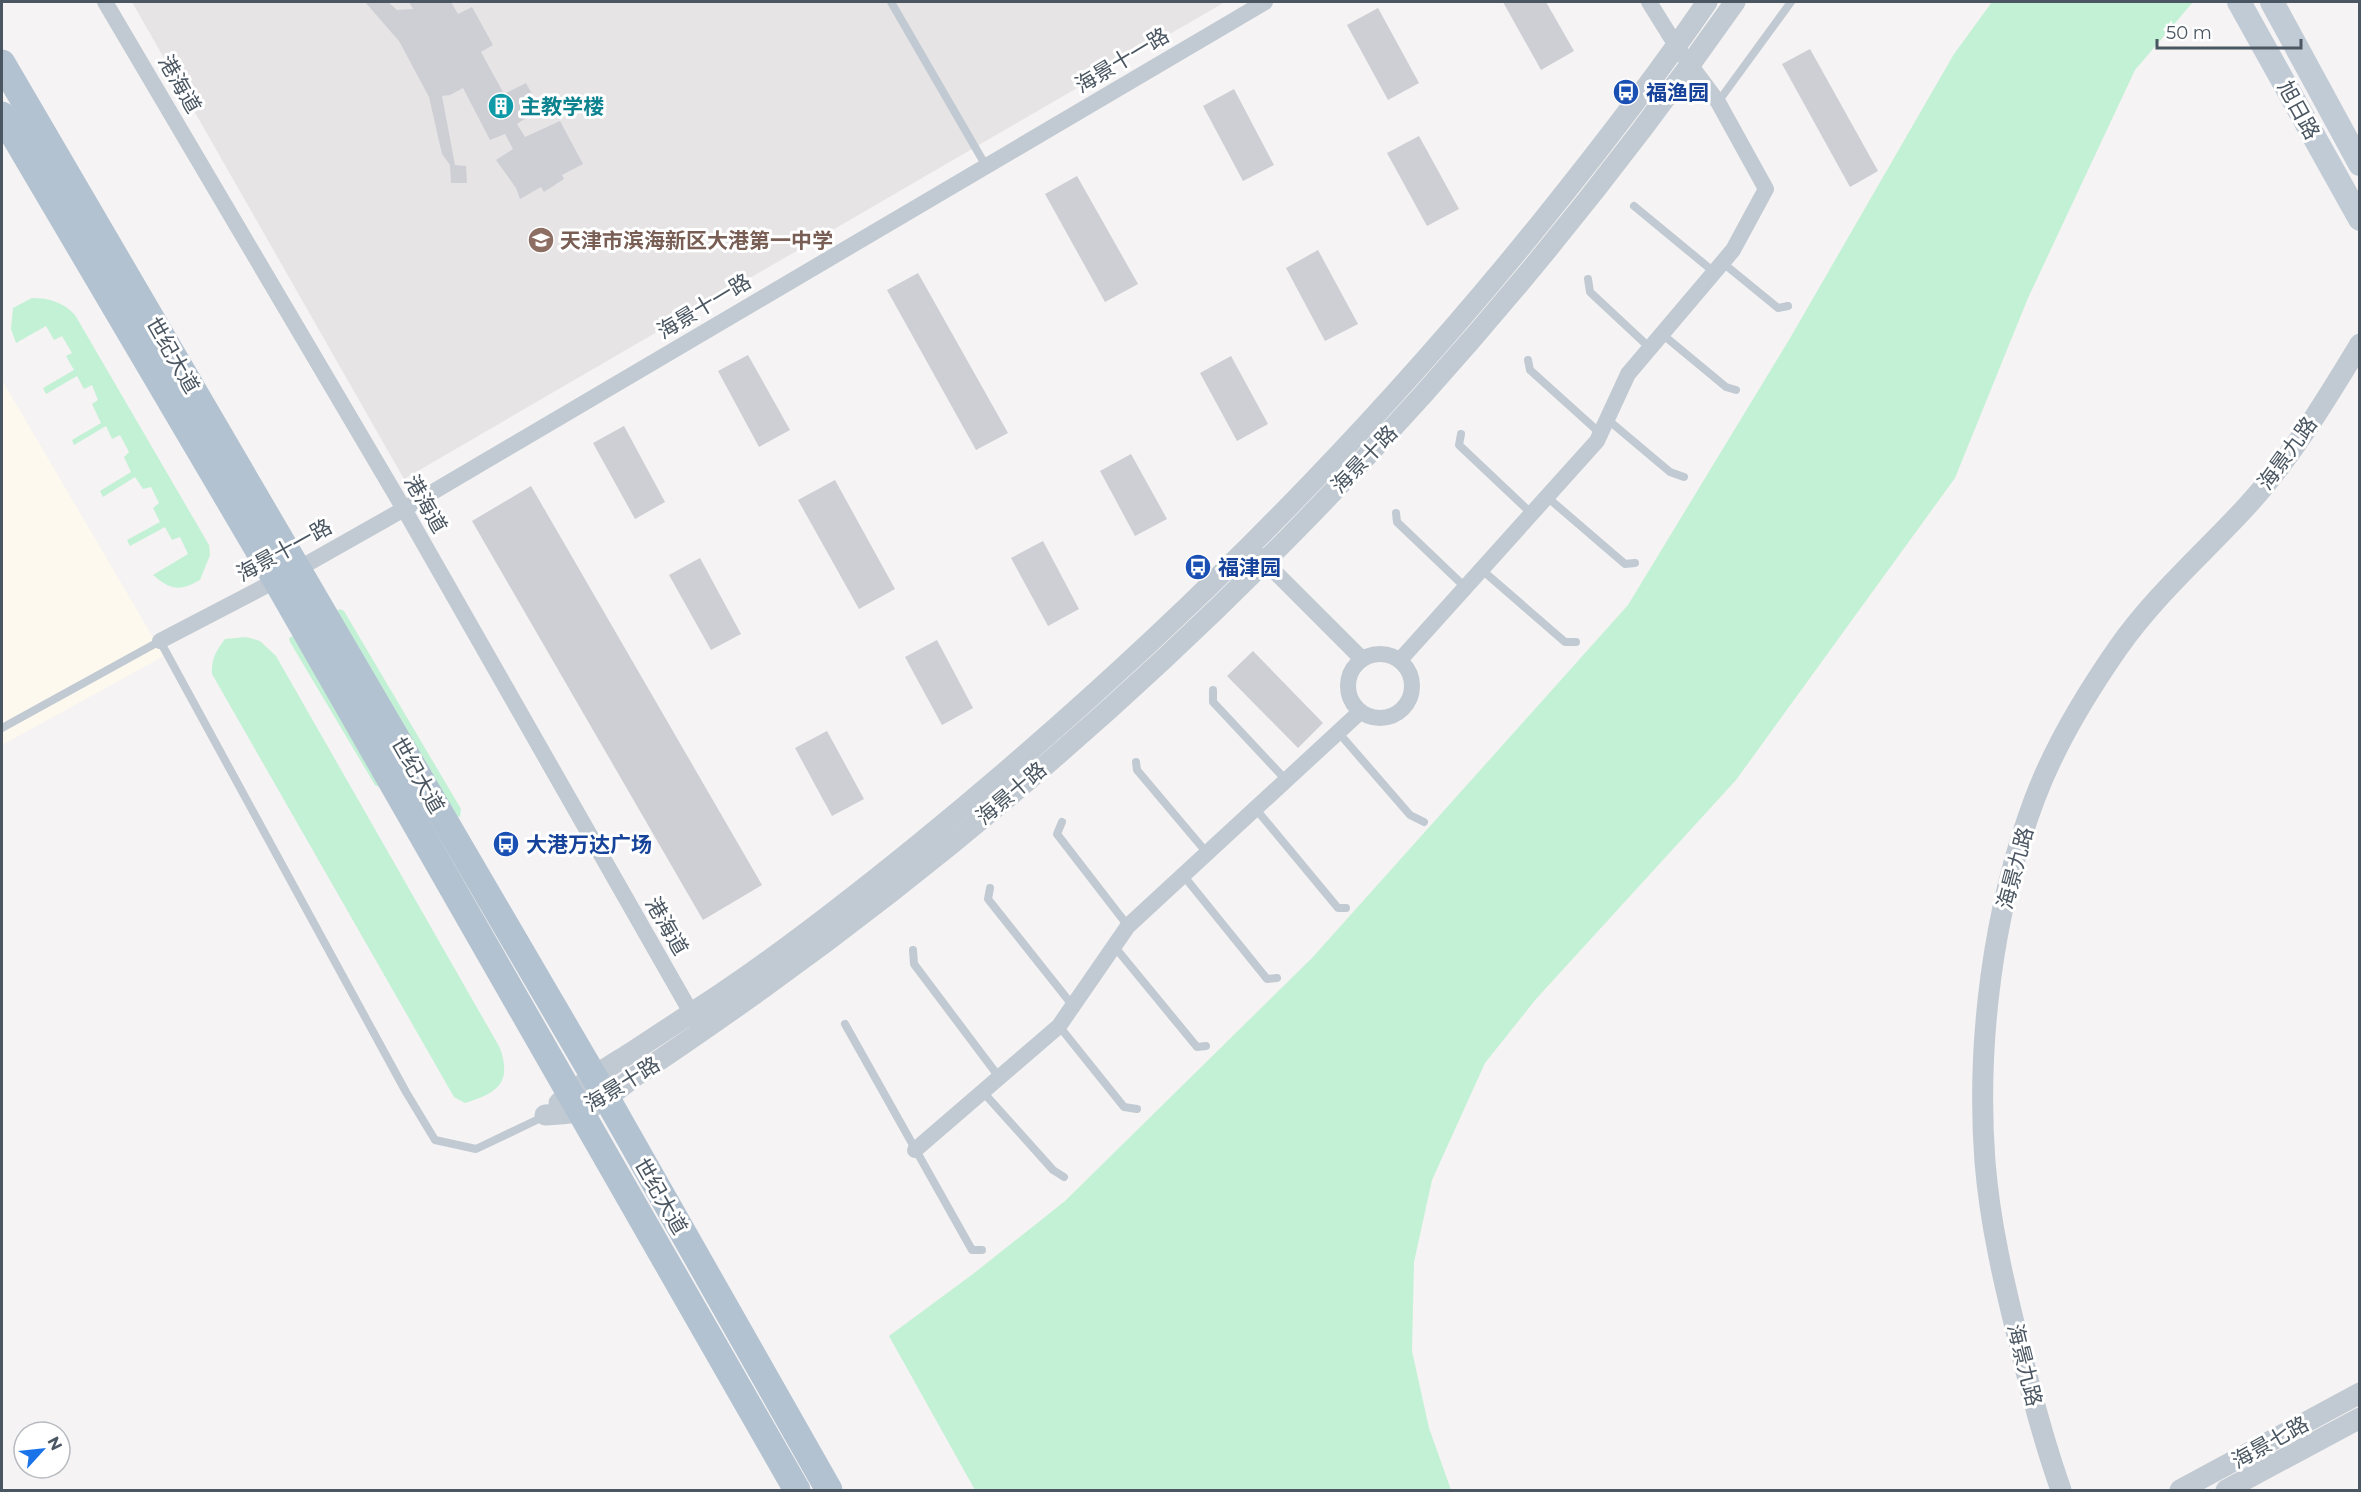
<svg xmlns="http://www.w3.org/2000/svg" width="2361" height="1492" font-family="Montserrat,'Noto Sans SC',sans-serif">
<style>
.commercial{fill:#fdf9ef}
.education{fill:#e6e4e5}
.green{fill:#c3f1d5}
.building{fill:#cdcfd5}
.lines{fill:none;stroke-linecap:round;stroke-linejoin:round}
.service{stroke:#c1cad2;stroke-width:8}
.minor{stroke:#c1cad2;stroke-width:16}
.tertiary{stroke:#c1cad2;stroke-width:21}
.secondary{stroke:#c1cbd6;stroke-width:24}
.primary{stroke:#b3c2d1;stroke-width:27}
.labels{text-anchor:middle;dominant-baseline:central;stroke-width:6;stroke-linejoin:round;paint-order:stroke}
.street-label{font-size:21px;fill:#4a5661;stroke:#fff}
.transit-label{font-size:21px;font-weight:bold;fill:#164399;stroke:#fff;text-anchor:start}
.culture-label{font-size:21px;font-weight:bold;fill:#0d838f;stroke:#fff;text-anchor:start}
.education-label{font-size:21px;font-weight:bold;fill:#785e54;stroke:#fff;text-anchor:start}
</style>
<rect width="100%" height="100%" fill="#f5f3f3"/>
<path class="commercial" d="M2,380l162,276 -162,89z"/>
<path class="education" d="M132,2h1093l-821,477z"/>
<g class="green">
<path d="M1992,2h201l-58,68 -107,228 -73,180 -219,302 -200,219 -51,64 -53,117 -18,82 -2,89 17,77 22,62h-476l-86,-154 84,-62 92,-73 247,-243 316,-353 161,-265 165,-286z"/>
<path d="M32,298c17,0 31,4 43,17l134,230 1,10 -10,25c-20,11 -28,11 -47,-5l35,-21 -8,-17 -8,3 -7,-13 -35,19 -3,-6 33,-18 -7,-14 6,-5 -8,-16 -8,2 -8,-12 -32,20 -3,-6 31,-19 -7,-15 5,-5 -9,-17 -8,4 -6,-13 -32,19 -2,-5 29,-17 -9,-19 6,-4 -6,-15 -8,4 -7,-13 -31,18 -3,-6 31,-18 -8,-14 6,-3 -10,-17 -8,4 -8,-14 -30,17 -5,-14 2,-21z"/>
<path d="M340,609l4,2 117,198 -1,8 -3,-1 -120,-205z"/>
<path d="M293,636l89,152 -7,-3 -85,-143 -1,-4z"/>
<path d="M246,637l14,4 16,15 224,392c12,35 -2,45 -35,55l-11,-6 -242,-423c-1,-15 4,-23 13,-35z"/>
</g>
<g class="building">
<path d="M365,2h23l9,8 16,-1 -4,-7h42l7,12 14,-7 21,38 -12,7 23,42 22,-11 6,11 -7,4 8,15 -16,11 8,13 35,-16 23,43 -21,11 2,4 -20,13 -3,-5 -21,12 -4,-11 -20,-28 17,-11 -8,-15 -15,6 -27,-52 -13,7 -8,1 13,69 11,1 1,17h-16l-1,-18 -8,-11 -13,-57 -30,-56z"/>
<path d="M1503,2h43l28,49 -33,19z"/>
<path d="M1378,8l41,75 -31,17 -41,-75z"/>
<path d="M1810,49l68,122 -28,16 -68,-123z"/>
<path d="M1234,89l40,76 -31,16 -40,-75z"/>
<path d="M1419,136l40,73 -32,17 -40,-73z"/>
<path d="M1077,176l61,108 -33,18 -60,-108z"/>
<path d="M1318,250l40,74 -33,17 -39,-73z"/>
<path d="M918,273l90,160 -32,17 -89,-160z"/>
<path d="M748,355l42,75 -31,17 -41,-76z"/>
<path d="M1231,356l37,68 -31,17 -37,-68z"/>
<path d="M624,426l41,76 -30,17 -42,-76z"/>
<path d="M1131,454l36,65 -32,17 -35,-65z"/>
<path d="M835,480l60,109 -36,20 -61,-109z"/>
<path d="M531,486l231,399 -59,35 -231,-399z"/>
<path d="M1043,541l36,68 -31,17 -37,-68z"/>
<path d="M700,558l41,76 -30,16 -42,-75z"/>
<path d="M937,640l36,68 -31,17 -37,-68z"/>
<path d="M1253,651l70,72 -25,25 -71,-72z"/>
<path d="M827,731l37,68 -32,17 -37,-68z"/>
</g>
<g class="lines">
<g class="service">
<path d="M891,2l95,164"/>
<path d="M1718,102l73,-100"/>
<path d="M1634,206l80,66"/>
<path d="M1723,263l55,45 10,-2"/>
<path d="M1588,279l2,13 60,56"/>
<path d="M1662,334l64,53 10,3"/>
<path d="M1528,360l2,10 71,64"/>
<path d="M1607,419l63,53 14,5"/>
<path d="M1461,434l-2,11 73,69"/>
<path d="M1547,497l78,67 10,-1"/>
<path d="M1396,513l1,9 69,66"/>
<path d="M1482,570l83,72h11"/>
<path d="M1213,690v12l73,78"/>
<path d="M2,728l158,-87 246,451 29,48 41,9 69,-33"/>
<path d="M1338,732l72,83 14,7"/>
<path d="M1136,762l1,8 70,83"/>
<path d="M1255,808l83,100h8"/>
<path d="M1062,822l-5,12 71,92"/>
<path d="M1183,875l84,104 10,-1"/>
<path d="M990,888l-2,11 85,107"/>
<path d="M1114,946l83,101 9,-1"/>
<path d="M913,950l1,14 85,113"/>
<path d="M845,1024l127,226h10"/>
<path d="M1059,1026l65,81 13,2"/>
<path d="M983,1092l70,78 11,7"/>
</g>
<g class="minor">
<path d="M105,2l299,507 293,514"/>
<path d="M1257,554l105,105"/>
<path d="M160,641l138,-72 106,-60 861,-507"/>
<circle cx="1380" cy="686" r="32"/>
<path d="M1400,660l197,-219 31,-67 105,-124 33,-61 -48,-87 -41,-55 -28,-45"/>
<path d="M915,1150l144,-124 69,-100 232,-214"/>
</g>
<g class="tertiary">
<path d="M559,1103c22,-20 48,-35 73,-51 29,-19 58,-38 87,-57 69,-46 135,-98 199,-150 229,-187 440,-395 625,-625 57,-71 113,-143 164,-218"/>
<path d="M545,1115c11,-1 23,-1 33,-3 20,-5 40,-23 56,-35 44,-29 87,-59 129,-89 377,-271 706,-607 972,-986"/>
<path d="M2061,1490c-17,-48 -30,-97 -42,-147 -15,-60 -29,-119 -34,-181 -9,-119 8,-253 50,-364 20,-53 51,-104 83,-150 37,-53 86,-95 129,-142 44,-48 79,-106 113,-162"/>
<path d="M2180,1490l180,-97"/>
<path d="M2226,1490l134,-72"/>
</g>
<g class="secondary">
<path d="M2239,2l121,217"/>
<path d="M2272,2l88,162"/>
</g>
<g class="primary">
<path d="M2,63l604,1034 223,393"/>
<path d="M2,115l274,465 521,910"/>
</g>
</g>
<defs>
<symbol id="bus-disc" viewBox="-11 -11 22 22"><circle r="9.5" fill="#1a4fb4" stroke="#fff"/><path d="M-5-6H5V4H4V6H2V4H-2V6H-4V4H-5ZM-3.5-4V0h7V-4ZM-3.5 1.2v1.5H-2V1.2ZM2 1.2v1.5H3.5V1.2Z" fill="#fff"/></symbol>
<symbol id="building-disc" viewBox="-11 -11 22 22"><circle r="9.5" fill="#0f9aa8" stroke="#fff"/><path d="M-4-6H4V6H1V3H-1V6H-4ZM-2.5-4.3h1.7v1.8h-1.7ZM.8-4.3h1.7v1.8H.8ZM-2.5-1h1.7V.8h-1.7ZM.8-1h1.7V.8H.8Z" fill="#fff"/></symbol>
<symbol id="school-disc" viewBox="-11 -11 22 22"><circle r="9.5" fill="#8d6e63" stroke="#fff"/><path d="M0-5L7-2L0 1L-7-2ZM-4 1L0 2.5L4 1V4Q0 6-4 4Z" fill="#fff"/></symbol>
</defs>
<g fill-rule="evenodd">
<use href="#bus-disc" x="1611" y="77" width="30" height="30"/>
<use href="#building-disc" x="486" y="91" width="30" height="30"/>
<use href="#school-disc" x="526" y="225" width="30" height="30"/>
<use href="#bus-disc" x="1183" y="552" width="30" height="30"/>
<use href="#bus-disc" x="491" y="829" width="30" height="30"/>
</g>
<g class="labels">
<g class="street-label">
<text transform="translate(1122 60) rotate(-31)">海景十一路</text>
<text transform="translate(180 84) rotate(60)">港海道</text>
<text transform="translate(2299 110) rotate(61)">旭日路</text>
<text transform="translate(704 306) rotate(-31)">海景十一路</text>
<text transform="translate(173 355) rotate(60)">世纪大道</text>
<text transform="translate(2287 453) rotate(-54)">海景九路</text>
<text transform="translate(1364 459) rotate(-46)">海景十路</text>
<text transform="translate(426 504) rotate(60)">港海道</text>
<text transform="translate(284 550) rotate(-29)">海景十一路</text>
<text transform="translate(418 775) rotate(60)">世纪大道</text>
<text transform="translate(1011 793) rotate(-40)">海景十路</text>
<text transform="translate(2015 868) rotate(-75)">海景九路</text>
<text transform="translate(667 926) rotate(60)">港海道</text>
<text transform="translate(622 1084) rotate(-32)">海景十路</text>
<text transform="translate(661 1196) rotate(60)">世纪大道</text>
<text transform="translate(2025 1365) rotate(76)">海景九路</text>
<text transform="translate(2270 1442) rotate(-29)">海景七路</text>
</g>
<g class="transit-label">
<text x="1646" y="92">福渔园</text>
<text x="1218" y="567">福津园</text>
<text x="526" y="844">大港万达广场</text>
</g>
<g class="culture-label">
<text x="520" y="106">主教学楼</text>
</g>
<g class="education-label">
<text x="560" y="240">天津市滨海新区大港第一中学</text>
</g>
</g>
<rect width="2361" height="1492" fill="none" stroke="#4a5661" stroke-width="6"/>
<g transform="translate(42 1450) rotate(63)"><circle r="28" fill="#ffffff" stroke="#b7bbc0" stroke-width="1.5"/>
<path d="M0-4.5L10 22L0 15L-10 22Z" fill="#1a73e8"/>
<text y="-9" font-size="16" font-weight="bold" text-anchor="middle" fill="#4a5661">N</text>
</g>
<path d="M2157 39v9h144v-9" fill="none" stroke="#4a5661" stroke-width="3"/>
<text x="2166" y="39" font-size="18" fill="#4a5661" stroke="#ffffff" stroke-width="4.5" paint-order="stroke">50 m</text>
</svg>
